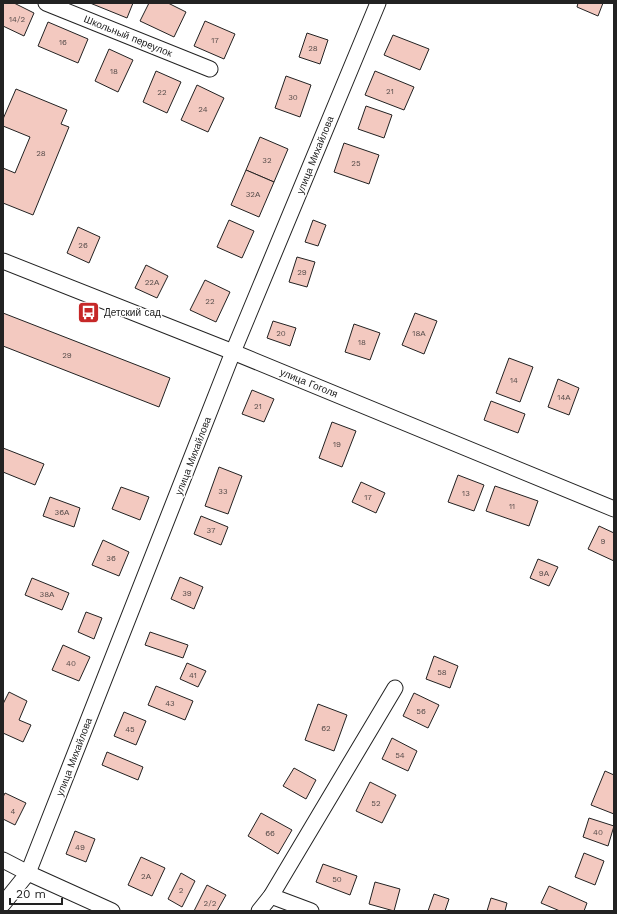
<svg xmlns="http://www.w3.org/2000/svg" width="617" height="914" font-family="'Work Sans',sans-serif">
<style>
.building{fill:#f3c9c0;stroke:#222}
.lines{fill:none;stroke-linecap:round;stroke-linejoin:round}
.minor-casing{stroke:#222;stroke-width:17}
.minor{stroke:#fff;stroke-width:15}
.labels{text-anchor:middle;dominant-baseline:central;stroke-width:3;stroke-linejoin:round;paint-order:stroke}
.number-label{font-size:8px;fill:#564c4a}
.street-label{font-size:10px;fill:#222;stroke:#fff}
.poi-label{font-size:10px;fill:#222;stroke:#fff;text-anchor:start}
</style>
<rect width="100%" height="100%" fill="#fff"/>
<g class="building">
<path d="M4,3h10l20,10 -10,23 -21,-10v-21z"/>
<path d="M90,3h43l-6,15z"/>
<path d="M149,3h19l18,9 -12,25 -34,-16z"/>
<path d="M578,3h25l-5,13 -21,-9z"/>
<path d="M205,21l30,13 -11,25 -30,-13z"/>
<path d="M48,22l40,17 -10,24 -40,-17z"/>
<path d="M307,33l21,7 -8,24 -21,-7z"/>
<path d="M393,35l36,14 -9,21 -36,-15z"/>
<path d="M109,49l24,11 -15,32 -23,-11z"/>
<path d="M156,71l25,11 -14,31 -24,-11z"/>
<path d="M375,71l39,16 -10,23 -39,-15z"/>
<path d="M286,76l25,9 -11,32 -25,-9z"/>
<path d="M197,85l27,13 -16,34 -27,-12z"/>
<path d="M16,89l51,21 -6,14 8,3 -36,88 -30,-12v-35l12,5 15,-36 -27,-11v-7z"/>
<path d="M366,106l26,9 -8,23 -26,-9z"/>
<path d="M260,137l28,12 -14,33 -28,-12z"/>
<path d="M344,143l35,12 -10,29 -35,-12z"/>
<path d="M246,170l28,12 -15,35 -28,-12z"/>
<path d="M229,220l25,11 -12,27 -25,-11z"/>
<path d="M313,220l13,5 -8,21 -13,-4z"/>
<path d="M78,227l22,10 -11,26 -22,-10z"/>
<path d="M297,257l18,5 -8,25 -18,-5z"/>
<path d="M146,265l22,11 -11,22 -22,-10z"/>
<path d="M205,280l25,12 -14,30 -26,-12z"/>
<path d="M3,313l167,65 -11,29 -156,-61z"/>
<path d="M415,313l22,8 -13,33 -22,-9z"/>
<path d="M273,321l23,7 -6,18 -23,-8z"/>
<path d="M354,324l26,9 -10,27 -25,-8z"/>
<path d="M509,358l24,9 -13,35 -24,-9z"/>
<path d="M558,379l21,9 -10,27 -21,-8z"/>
<path d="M252,390l22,9 -10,23 -22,-8z"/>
<path d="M491,401l34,13 -7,19 -34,-13z"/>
<path d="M332,422l24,9 -14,36 -23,-9z"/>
<path d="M3,448l41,16 -9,21 -32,-13z"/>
<path d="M219,467l23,9 -14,38 -23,-8z"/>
<path d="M458,475l26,10 -10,26 -26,-9z"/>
<path d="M361,482l24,11 -9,20 -24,-11z"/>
<path d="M495,486l43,15 -9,25 -43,-15z"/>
<path d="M121,487l28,10 -9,23 -28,-11z"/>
<path d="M50,497l30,11 -6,19 -31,-11z"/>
<path d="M201,516l27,11 -7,18 -27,-11z"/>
<path d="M599,526l15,7v28l-26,-12z"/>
<path d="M103,540l26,12 -10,24 -27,-11z"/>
<path d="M538,559l20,8 -9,19 -19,-8z"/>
<path d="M180,577l23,10 -9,22 -23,-10z"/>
<path d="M32,578l37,15 -7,17 -37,-15z"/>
<path d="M86,612l16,6 -8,21 -16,-7z"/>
<path d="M150,632l38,13 -5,13 -38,-13z"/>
<path d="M63,645l27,12 -11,24 -27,-11z"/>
<path d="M434,656l24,10 -8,22 -24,-9z"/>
<path d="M187,663l19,8 -8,16 -18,-8z"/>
<path d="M156,686l37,15 -8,19 -37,-15z"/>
<path d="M9,692l18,9 -8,19 12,5 -8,17 -20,-9v-29z"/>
<path d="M414,693l25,12 -11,23 -25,-12z"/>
<path d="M318,704l29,11 -13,36 -29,-11z"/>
<path d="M124,712l22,9 -10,24 -22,-9z"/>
<path d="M392,738l25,13 -9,20 -26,-12z"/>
<path d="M107,752l36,15 -5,13 -36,-15z"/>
<path d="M294,768l22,12 -10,19 -23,-13z"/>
<path d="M605,771l9,4v39l-23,-9z"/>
<path d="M370,782l26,13 -14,28 -26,-12z"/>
<path d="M5,793l21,10 -11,22 -12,-6v-22z"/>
<path d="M261,813l31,17 -14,24 -30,-18z"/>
<path d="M589,818l25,8 -6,20 -25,-9z"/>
<path d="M75,831l20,8 -9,23 -20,-8z"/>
<path d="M584,853l20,8 -9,24 -20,-8z"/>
<path d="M141,857l24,11 -13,28 -24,-11z"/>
<path d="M323,864l34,12 -7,19 -34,-13z"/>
<path d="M181,873l14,8 -13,26 -14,-8z"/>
<path d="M375,882l25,7 -6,22 -25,-7z"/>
<path d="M207,885l19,10 -9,16h-23z"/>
<path d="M549,886l38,17 -3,8h-24l-19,-8z"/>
<path d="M434,894l15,5 -4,12h-17z"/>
<path d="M491,898l16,5 -2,8h-18z"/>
</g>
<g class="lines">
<defs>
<g id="minor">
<path d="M46,3l164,66"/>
<path d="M3,261l230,91 381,157"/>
<path d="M3,860l25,13 84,38"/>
<path d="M271,896l40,15"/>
<path d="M3,904l25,-31 205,-521 145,-349"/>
<path d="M259,911l12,-15 124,-208"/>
</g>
</defs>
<use href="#minor" class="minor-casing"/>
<use href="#minor" class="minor"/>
</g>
<defs>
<symbol id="bus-square" viewBox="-11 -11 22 22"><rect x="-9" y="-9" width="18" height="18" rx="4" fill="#c62828" stroke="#fff"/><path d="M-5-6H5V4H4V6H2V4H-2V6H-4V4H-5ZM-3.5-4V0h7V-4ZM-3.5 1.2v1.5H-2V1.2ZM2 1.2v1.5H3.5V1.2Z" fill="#fff"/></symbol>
</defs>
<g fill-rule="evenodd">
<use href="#bus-square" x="76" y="300" width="25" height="25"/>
</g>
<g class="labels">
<g class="number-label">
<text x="17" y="19">14/2</text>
<text x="215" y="40">17</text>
<text x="63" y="42">16</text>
<text x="313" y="48">28</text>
<text x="114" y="71">18</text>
<text x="390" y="91">21</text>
<text x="162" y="92">22</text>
<text x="293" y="97">30</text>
<text x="203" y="109">24</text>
<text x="41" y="153">28</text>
<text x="267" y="160">32</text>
<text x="356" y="163">25</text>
<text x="253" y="194">32А</text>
<text x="83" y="245">26</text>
<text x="302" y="272">29</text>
<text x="152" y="282">22А</text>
<text x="210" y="301">22</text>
<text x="281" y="333">20</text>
<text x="419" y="333">18А</text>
<text x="362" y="342">18</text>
<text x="67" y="355">29</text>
<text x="514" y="380">14</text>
<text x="564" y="397">14А</text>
<text x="258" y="406">21</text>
<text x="337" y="444">19</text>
<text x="223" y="491">33</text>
<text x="466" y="493">13</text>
<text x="368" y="497">17</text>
<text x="512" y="506">11</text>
<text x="62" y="512">36А</text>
<text x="211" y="530">37</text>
<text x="603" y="541">9</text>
<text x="111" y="558">36</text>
<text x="544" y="573">9А</text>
<text x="187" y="593">39</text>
<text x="47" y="594">38А</text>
<text x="71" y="663">40</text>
<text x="442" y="672">58</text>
<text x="193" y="675">41</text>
<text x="170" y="703">43</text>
<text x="421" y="711">56</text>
<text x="326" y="728">62</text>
<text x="130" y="729">45</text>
<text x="400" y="755">54</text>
<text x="376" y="803">52</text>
<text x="13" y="811">4</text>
<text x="598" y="832">40</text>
<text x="270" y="833">66</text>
<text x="80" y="847">49</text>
<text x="146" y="876">2А</text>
<text x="337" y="879">50</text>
<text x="181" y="890">2</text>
<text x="210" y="903">2/2</text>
</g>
<g class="street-label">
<text transform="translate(128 36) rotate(22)">Школьный переулок</text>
<text transform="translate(315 155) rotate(-68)">улица Михайлова</text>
<text transform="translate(309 383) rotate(22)">улица Гоголя</text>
<text transform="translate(193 456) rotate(-69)">улица Михайлова</text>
<text transform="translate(74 757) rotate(-69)">улица Михайлова</text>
</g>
<g class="poi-label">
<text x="104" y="312">Детский сад</text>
</g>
</g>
<rect width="617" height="914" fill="none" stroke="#222222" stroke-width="8"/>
<path d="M10 898v6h52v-6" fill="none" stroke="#222222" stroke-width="2"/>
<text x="16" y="898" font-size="12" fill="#222222" stroke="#ffffff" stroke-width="3" paint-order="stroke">20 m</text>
</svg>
